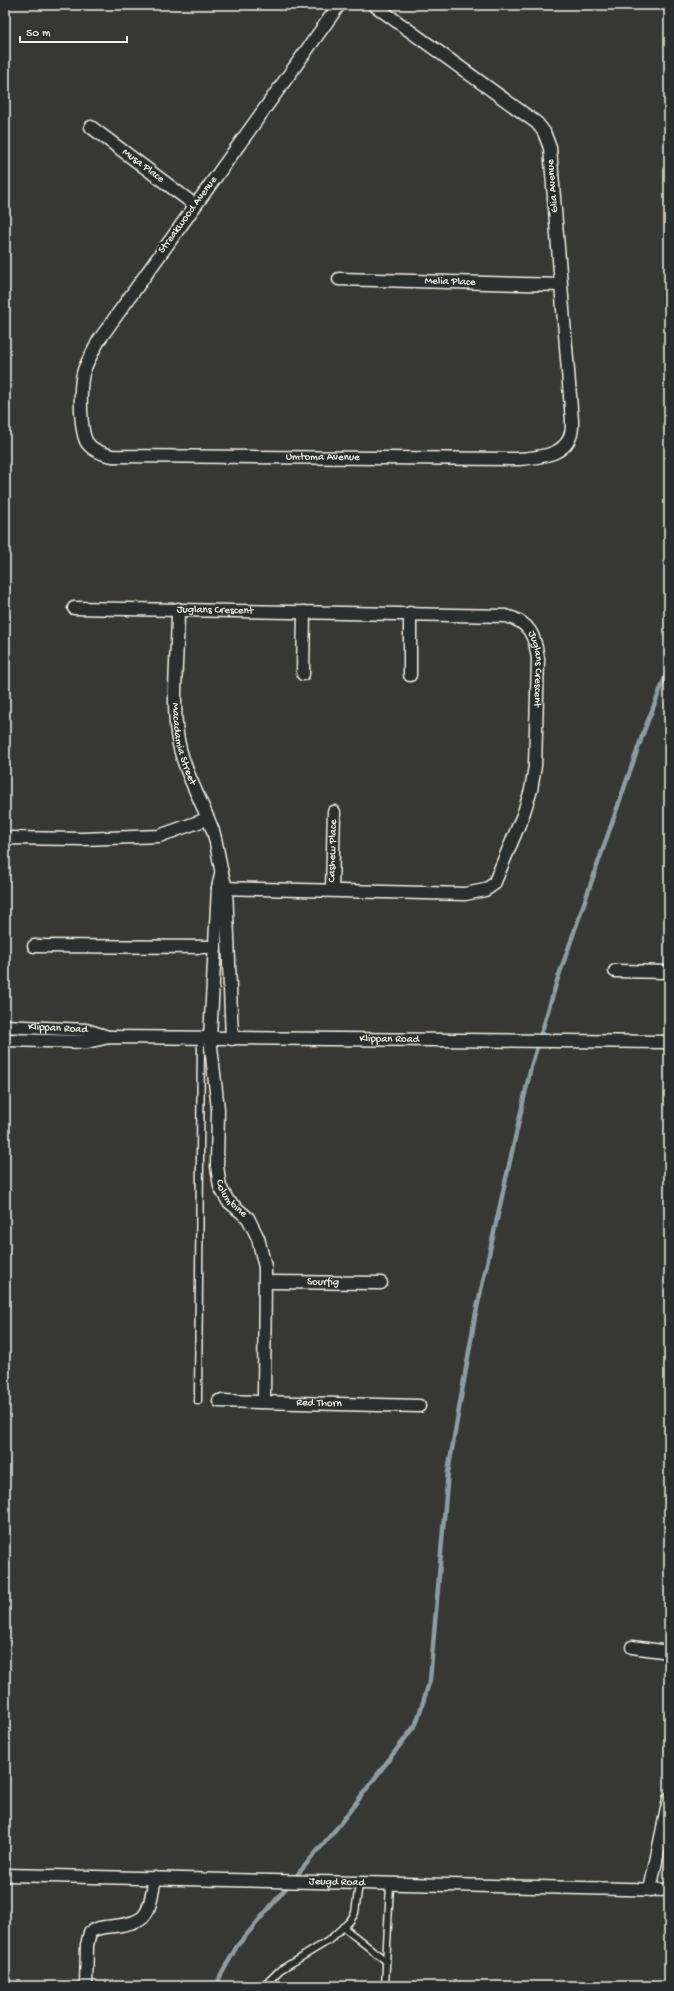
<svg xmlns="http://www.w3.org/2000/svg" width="674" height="1991" font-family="'Gochi Hand',sans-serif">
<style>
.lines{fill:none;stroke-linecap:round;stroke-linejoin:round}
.stream{stroke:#8f9ca0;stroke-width:4.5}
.service-casing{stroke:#f4f1e8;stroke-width:9}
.minor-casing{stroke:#f4f1e8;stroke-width:15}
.service{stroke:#2a2d2e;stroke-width:6}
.minor{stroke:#2a2d2e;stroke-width:12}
.labels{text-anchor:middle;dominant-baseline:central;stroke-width:4;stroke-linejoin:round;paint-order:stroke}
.street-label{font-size:11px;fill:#f4f1e8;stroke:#2a2d2e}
</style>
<rect width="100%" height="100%" fill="#373735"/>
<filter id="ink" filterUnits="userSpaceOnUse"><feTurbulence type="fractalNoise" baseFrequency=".025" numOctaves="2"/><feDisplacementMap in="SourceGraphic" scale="8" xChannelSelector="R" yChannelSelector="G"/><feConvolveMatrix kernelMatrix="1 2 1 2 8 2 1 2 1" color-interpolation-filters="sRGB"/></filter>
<g filter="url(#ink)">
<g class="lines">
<path class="stream" d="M215,1986l22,-40 99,-117 80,-105 14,-44 18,-208 27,-155 56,-250 26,-86 88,-253 24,-60"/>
<defs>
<g id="service">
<path d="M198,1401l3,-363"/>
<path d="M343,1927l43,34"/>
<path d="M264,1986l16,-16 48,-29 22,-20 5,-8 4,-29"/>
<path d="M385,1986l5,-102"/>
</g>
<g id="minor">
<path id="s1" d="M339,5l-240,335c-5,10 -11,20 -15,30 -5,15 -4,57 2,71 5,9 17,13 26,15l407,3c26,-2 55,-5 53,-38l-22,-273 -6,-16 -7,-9 -163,-118"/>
<path id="s2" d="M91,127l104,78"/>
<path id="s3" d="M339,279l222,6"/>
<path id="s4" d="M74,608l432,8c24,6 29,20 32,43l-3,107 -4,24 -8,25 -29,69 -9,6 -20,4 -247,-6"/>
<path id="s5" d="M178,609c0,40 -6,87 -1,125 5,35 24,65 36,97 6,19 6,38 13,56l6,152"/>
<path d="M303,674l1,-62"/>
<path d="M410,675v-62"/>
<path d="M5,838l78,1 76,-3 48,-17"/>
<path id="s6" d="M221,874l-3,14 -8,150 8,71 -1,57 3,21 8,14 20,17 10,20 7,29 -1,134"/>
<path id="s7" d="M332,890l2,-78"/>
<path d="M34,946l181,1"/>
<path d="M615,971l54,1"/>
<path id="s8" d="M5,1026l81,4 22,7"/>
<path id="s9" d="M5,1040l82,2 22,-5 560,5"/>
<path id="s10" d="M265,1282l116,1"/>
<path id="s11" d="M219,1401l200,5"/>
<path d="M632,1647l37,5"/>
<path id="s12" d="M5,1875l664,15"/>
<path d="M650,1890l19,-91"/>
<path d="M86,1986l1,-41 3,-13c8,-5 15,-5 24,-6 38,-4 34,-15 41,-48"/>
</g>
</defs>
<use href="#service" class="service-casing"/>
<use href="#minor" class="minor-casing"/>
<use href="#service" class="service"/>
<use href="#minor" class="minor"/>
</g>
</g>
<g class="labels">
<g class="street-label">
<text stroke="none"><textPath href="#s2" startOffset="65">Musa Place</textPath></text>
<text transform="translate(553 186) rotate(-95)">Glia Avenue</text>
<text transform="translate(188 215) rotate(-54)">Streakwood Avenue</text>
<text stroke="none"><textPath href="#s3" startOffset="111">Melia Place</textPath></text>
<text stroke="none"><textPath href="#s1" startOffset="759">Umtoma Avenue</textPath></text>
<text stroke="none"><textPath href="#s4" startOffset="141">Juglans Crescent</textPath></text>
<text stroke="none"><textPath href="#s4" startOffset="500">Juglans Crescent</textPath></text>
<text stroke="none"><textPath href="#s5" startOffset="136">Macadamia Street</textPath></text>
<text stroke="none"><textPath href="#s7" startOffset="39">Cashew Place</textPath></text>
<text stroke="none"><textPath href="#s8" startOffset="53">Klippan Road</textPath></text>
<text stroke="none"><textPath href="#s9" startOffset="385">Klippan Road</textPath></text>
<text stroke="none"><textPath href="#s6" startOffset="330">Columbine</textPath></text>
<text stroke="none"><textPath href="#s10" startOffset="58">Sourfig</textPath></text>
<text stroke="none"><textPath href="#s11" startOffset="100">Red Thorn</textPath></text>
<text stroke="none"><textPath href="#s12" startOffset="332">Jeugd Road</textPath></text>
</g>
</g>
<rect width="674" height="1991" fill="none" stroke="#2a2d2e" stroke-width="20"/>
<rect x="10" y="10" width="654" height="1971" fill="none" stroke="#f4f1e8" stroke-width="1.5" filter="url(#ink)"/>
<path d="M20 36v6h107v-6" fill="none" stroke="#f4f1e8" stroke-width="2"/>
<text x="26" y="36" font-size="12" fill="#f4f1e8" stroke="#2a2d2e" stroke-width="3" paint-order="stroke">50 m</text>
</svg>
